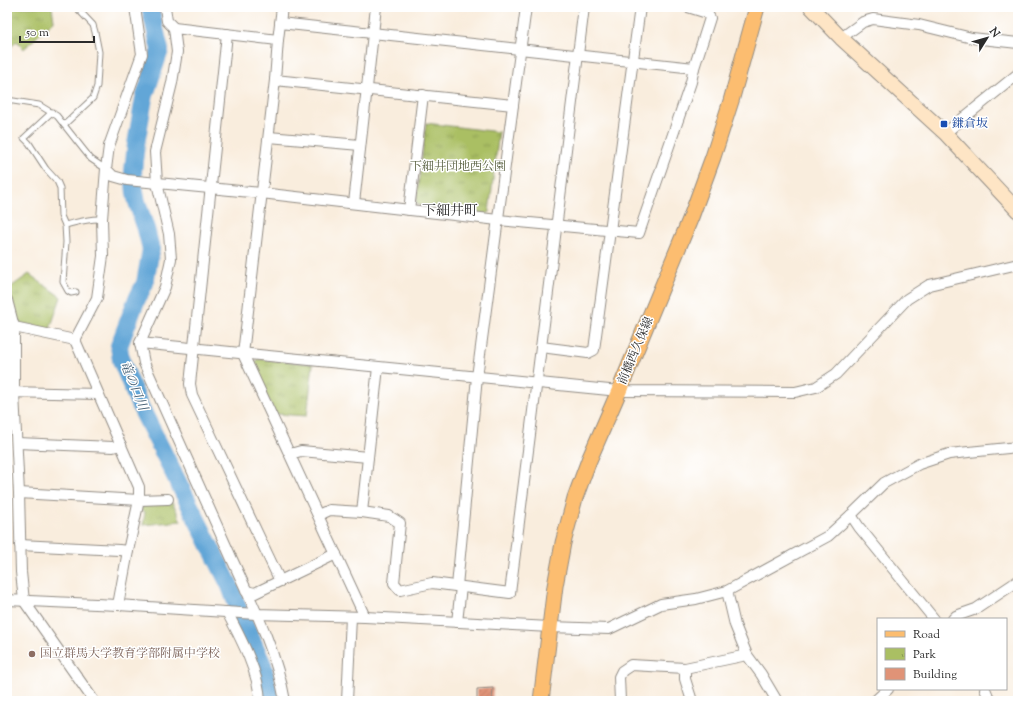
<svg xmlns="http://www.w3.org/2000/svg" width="1025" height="708" font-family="'Sorts Mill Goudy','Noto Serif JP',serif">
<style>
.park{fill:url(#park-tufts);stroke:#6a7547}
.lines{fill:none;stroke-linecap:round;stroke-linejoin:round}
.river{stroke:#62a6d7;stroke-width:18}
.building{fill:url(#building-hatch)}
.lane-casing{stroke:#928c84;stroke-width:7}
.street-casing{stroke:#928c84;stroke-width:12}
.secondary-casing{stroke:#928c84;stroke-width:16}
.primary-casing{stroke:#928c84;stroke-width:17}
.lane{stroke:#fff;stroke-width:5}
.street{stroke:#fff;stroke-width:10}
.secondary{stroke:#fee5c5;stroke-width:14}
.primary{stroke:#fcbd6f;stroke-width:15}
.transit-dot{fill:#1a4fb4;stroke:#fff;stroke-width:1.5}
.education-dot{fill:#8d6e63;stroke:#fff;stroke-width:1.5}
.labels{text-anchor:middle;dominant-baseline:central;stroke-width:3;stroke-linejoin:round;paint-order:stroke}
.transit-label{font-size:12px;fill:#164399;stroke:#fff;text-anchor:start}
.park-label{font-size:12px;fill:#575f3f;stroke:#fff}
.street-label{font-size:12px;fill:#2b2b2b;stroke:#fff}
.education-label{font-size:12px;fill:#785e54;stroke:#fff;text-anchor:start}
.water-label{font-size:13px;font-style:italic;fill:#415c70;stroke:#fff}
.quarter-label{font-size:14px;fill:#2b2b2b;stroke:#fff}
</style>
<defs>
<pattern id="park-tufts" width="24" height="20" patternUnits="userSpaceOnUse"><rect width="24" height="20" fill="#aabf63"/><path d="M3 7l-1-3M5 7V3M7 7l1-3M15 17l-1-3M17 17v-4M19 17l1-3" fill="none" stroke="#8b9b52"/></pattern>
<pattern id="building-hatch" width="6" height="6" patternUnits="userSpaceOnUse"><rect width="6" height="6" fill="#e09377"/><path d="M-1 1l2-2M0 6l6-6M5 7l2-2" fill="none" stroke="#b67862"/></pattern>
</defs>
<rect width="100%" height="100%" fill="#fff"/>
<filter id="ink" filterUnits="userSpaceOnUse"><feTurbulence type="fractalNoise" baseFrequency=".025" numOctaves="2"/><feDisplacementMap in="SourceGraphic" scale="8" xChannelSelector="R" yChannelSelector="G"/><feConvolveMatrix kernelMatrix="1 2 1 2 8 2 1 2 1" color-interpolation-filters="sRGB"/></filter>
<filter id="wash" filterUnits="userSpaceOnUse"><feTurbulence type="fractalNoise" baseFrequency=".012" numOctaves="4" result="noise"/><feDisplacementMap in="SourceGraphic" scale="16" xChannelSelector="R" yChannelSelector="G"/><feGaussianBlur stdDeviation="0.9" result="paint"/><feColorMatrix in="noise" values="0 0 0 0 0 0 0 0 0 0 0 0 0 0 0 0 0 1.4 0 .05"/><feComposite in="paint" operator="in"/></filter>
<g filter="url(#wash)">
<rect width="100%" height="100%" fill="#f9eddd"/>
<g class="park">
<path d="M7,7h45l2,14 -30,28 -7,-8 -10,10z"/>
<path d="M426,123l73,9 -10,80 -3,2 -67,-8 -3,-4z"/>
<path d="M29,274l32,23 -11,32 -31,-6 -4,-5 -5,-25 -2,-4z"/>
<path d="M258,359l55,5 -6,52 -32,-2 -22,-47z"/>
<path d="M173,503l8,18 -38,4 2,-13 -4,-1 1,-5 5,-2z"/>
</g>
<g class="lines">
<path class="river" d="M150,7l10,43 -16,48 -8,46 -3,27 2,22 2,9 9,27 5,20 -6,34 -9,18 -17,45 2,14 18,44 91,182 10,27 23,52 8,36"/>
</g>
<g id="blocks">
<path class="building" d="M493,688l-1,13h-15v-12z"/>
</g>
</g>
<g filter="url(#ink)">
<use href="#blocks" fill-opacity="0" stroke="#928c84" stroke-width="1"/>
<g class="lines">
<defs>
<g id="lane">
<path d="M7,100l32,5 18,11 26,33 8,10 15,10"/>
<path d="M52,112l-28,26 5,5 17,26 11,12 3,7 1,28 4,9 1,17 -3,40 5,9 3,2 5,-1"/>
<path d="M64,125l29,-27 4,-12 2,-34 -4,-20 -2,-7 -17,-18"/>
<path d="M65,225c12,-3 24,-7 37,-6"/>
</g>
<g id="street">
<path d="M165,7l2,14 7,7"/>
<path d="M282,7l-4,33 -3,40 -32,274 122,263"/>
<path d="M280,23l414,45"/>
<path d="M227,34l-37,350 2,11 88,186"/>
<path d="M841,38l22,-16 10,-3 46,6 53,13 46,5"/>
<path d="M278,40l-104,-12 3,24 -5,31 -17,69 2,31 12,51 2,25 -6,28 -25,56 4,20c29,64 58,129 87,194 21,46 45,93 54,144"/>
<path d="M275,80l238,25"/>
<path d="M945,133l73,-59"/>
<path d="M269,137l91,8"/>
<path d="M106,169l7,7 14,4 134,13 237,27 141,13 52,-151 3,-14 16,-50 -3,-5 -19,-6"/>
<path d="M354,203l22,-196"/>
<path d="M409,210l14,-115"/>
<path d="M7,300l7,27v66l5,100 2,79 3,29 70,100"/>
<path d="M7,329l7,-2 61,13"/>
<path d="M75,340l22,-42 6,-42 -1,-37 4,-50 3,-23 33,-92 -7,-47"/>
<path d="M75,340l64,147v13l-11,51 -10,54"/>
<path d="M140,343l479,48 176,1 21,-5 20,-13 71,-75 22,-14 89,-21"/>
<path d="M541,347l47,6 6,-3 46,-343"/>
<path d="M7,392l91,2"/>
<path d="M17,443l96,4 8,-2"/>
<path d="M290,454l11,-3 67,6"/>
<path d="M19,493l120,7 29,-1"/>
<path d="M362,512l16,-145"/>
<path d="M318,515l11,-5 33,2 27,4 11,7 -6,60 6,7 32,-7 78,10 74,-586"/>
<path d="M851,515l8,12 75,92"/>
<path d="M20,545l99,5 9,1"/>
<path d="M457,586l20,-209 49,-370"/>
<path d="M246,591l9,2 81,-39"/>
<path d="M727,591l8,34 12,30 14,19 16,27"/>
<path d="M7,600l111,5 138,9 109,3 185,10 59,2 52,-25 35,-5 31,-8 101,-55 23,-21 33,-32 35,-19 30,-10 69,-7"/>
<path d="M227,612c13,25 32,60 33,89"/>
<path d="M953,619l3,-3 20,-7 42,-28"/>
<path d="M457,622l4,-35"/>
<path d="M685,668v11l7,22"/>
<path d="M985,689l5,12"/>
<path d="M347,701l4,-84"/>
<path d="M620,701l-1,-24 3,-6 9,-6 54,3 62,-13"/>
<path d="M875,701l13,-12"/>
</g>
<path id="secondary" d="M811,7l30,31 104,95 73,78"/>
<path id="primary" d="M541,701l14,-115 8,-43 12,-45 14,-38 30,-69 72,-174 22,-60 18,-56 26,-94"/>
</defs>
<use href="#lane" class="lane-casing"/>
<use href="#street" class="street-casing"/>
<use href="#secondary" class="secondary-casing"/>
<use href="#primary" class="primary-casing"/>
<use href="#lane" class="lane"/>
<use href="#street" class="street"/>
<use href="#secondary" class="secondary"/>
<use href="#primary" class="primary"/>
</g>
</g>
<rect class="transit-dot" x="940" y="120" width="8" height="8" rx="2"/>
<circle class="education-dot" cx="32" cy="654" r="4"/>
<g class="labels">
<g class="transit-label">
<text x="952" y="124">鎌倉坂</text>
</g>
<g class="park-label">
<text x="458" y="167">下細井団地西公園</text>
</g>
<g class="street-label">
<text transform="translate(636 351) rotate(-67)">前橋西久保線</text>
</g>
<g class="education-label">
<text x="40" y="654">国立群馬大学教育学部附属中学校</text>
</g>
<g class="water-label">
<text transform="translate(133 386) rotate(68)">竜の口川</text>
</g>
<g class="quarter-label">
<text x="450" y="212">下細井町</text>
</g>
</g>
<rect width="1025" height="708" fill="none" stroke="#fff" stroke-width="24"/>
<rect x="877" y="618" width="130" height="72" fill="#ffffff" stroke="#aaaaaa"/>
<rect x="885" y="631" width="20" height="6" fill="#fcbd6f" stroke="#aaaaaa"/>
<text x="913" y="638" font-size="12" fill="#2b2b2b">Road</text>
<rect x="885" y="648" width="20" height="12" fill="url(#park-tufts)" stroke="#aaaaaa"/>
<text x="913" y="658" font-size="12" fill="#2b2b2b">Park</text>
<rect x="885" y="668" width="20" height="12" fill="#e09377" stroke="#aaaaaa"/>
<text x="913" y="678" font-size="12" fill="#2b2b2b">Building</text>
<g transform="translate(987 38) rotate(53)" stroke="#ffffff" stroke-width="3" paint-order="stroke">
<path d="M0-3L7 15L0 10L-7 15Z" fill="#2b2b2b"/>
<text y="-6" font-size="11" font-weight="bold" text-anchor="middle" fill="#2b2b2b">N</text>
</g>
<path d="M20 36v6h74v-6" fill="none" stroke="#2b2b2b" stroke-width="2"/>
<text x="26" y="36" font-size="12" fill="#2b2b2b" stroke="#ffffff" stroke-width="3" paint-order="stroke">50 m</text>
</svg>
